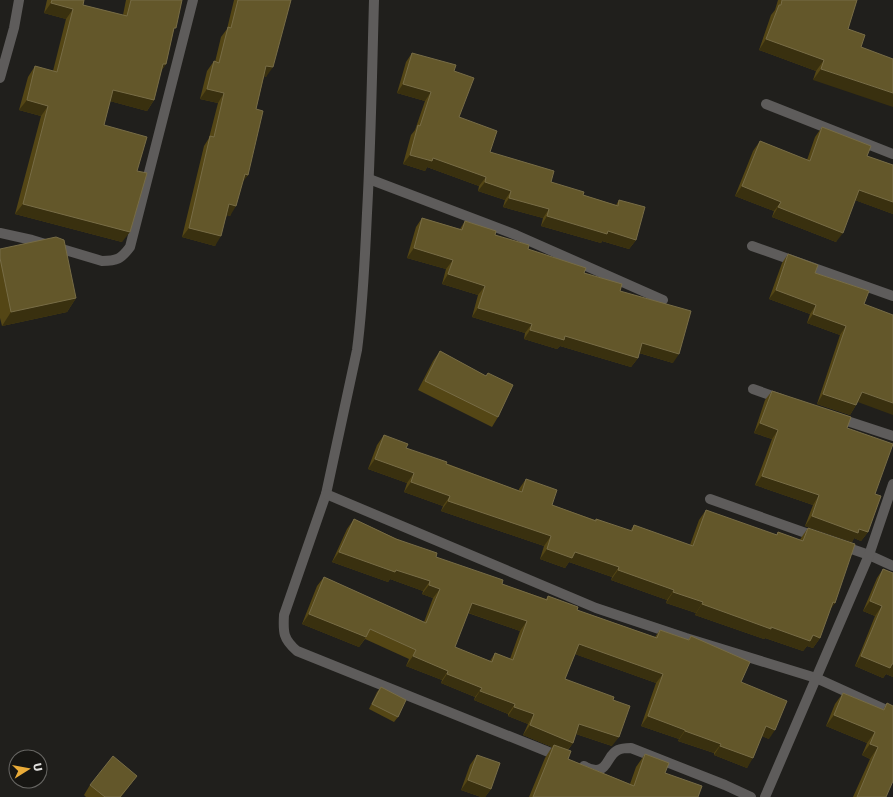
<svg xmlns="http://www.w3.org/2000/svg" width="893" height="797" font-family="'DejaVu Sans',sans-serif">
<style>
.lines{fill:none;stroke-linecap:round;stroke-linejoin:round}
.street{stroke:#5e5c5b;stroke-width:10}
.wall{fill:#544615;fill-rule:evenodd}
.shaded-wall{fill:#39300f}
.building{fill:#63572a;stroke:#776c46;fill-rule:evenodd}
</style>
<rect width="100%" height="100%" fill="#201f1c"/>
<g class="lines">
<g class="street">
<path d="M374,0c-2,71 -3,142 -7,213 -2,46 -4,91 -10,137l-31,144 -42,121c-1,17 -1,24 13,36l264,106"/>
<path d="M0,78l14,-50 5,-28"/>
<path d="M766,104l127,50"/>
<path d="M369,179l147,56 147,65"/>
<path d="M0,233l32,7 70,21c15,0 19,-2 28,-14l63,-247"/>
<path d="M752,246l141,50"/>
<path d="M753,389l28,10"/>
<path d="M838,418l55,18"/>
<path d="M326,494l270,114 90,30 130,40 77,35"/>
<path d="M710,499l107,38"/>
<path d="M840,545l29,10 24,11"/>
<path d="M584,766c3,2 8,4 12,4 12,0 12,-16 22,-20 4,-2 9,-2 13,-2l94,37 26,12"/>
<path d="M765,797l104,-242 24,-71"/>
</g>
</g>
<g class="wall">
<path d="M47,0h37l-1,5 40,10 3,-15h56l-9,32 -7,32 -5,7 -7,29 -7,11 -37,-10 -6,24 33,46 -15,71 -107,-28 26,-98 -22,-6 9,-33 7,-11 18,5 13,-52 -22,-6z"/>
<path d="M234,0h57l-25,77 -2,-1 -8,33 -8,66 -5,6 -13,35 -3,-1 -12,31 -33,-9 22,-91 5,-8 9,-35 -18,-4 7,-28 7,-10 1,1 6,-25 6,-8z"/>
<path d="M778,0h79l-9,29 17,6 -52,45 3,-9 -57,-21 12,-35 4,-5z"/>
<path d="M412,53l42,18 5,46 31,35 61,30 32,13 33,10 3,-5 17,40 -7,9 -27,-8 -1,2 -60,-17 2,-8 -40,-11 2,-7 -27,-9 1,-5 -52,-19 -2,4 -22,-7 8,-29 4,-5 10,-29 -28,-8 9,-31z"/>
<path d="M822,127l45,29 26,9v49l-38,-14 -19,42 -64,-25 2,-6 -39,-15 18,-45 7,-10 47,19 8,-23z"/>
<path d="M422,218l38,11 5,-8 30,14 89,38 36,18 53,72 -34,-10 -1,5 -7,9 -71,-21 -3,3 -33,-10 1,-6 -53,-16 6,-22 -36,-11 4,-15 -39,-11 9,-31z"/>
<path d="M0,249l76,49 -9,14 -65,14 -2,-8z"/>
<path d="M788,254l27,19 49,31 -7,98 -1,3 -6,10 -33,-11 23,-69 -33,-12 3,-9 -41,-15 13,-36z"/>
<path d="M440,351l46,25 2,-3 10,44 -6,10 -74,-37 15,-29z"/>
<path d="M772,391l75,37 28,66 -7,38 -7,9 -7,-3 -2,4 -47,-16 8,-21 -58,-20 17,-46 -18,-6 11,-33z"/>
<path d="M384,435l22,13 113,43v-2l7,-10 26,26 43,15 1,-1 34,12 4,-6 56,20 9,-25 7,-10 70,25 2,-3 22,8 1,-2 7,-10 27,75 -5,6 -10,29 -7,10 -6,-2 -4,5 -38,-13 -1,1 -69,-24 1,-2 -30,-10 1,-3 -56,-20 1,-3 -43,-15 -4,6 -25,-9 4,-13 -103,-35 2,-5 -39,-14 3,-9 -39,-14 9,-24z"/>
<path d="M354,519l82,38 66,27 44,15 2,-3 29,14 78,27 5,-7 28,10 3,-4 50,46 28,57 -7,-3 -15,32 -33,-13v-2l-36,-12 1,-2 -38,-13 15,-43 -81,-29 -10,25 48,21 -1,46 -36,-12 -3,9 -5,7v9l62,25 6,-17 9,-13 20,19 33,24h-169l16,-39 7,-11 -29,-12 5,-11 -20,-8v-2l-34,-14 1,-3 -34,-14 1,-3 -36,-14 3,-7 -44,-20 -6,8 -57,-23 15,-38 7,-9 100,45 9,-24 -11,-4 1,-3 -33,-12 -2,3 -56,-20 15,-33zM468,613l52,18 -10,28 -15,-6 -5,8 -35,-14z"/>
<path d="M883,569l10,4v104l-7,-3 -3,4 -28,-12 20,-50 -12,-5 14,-33z"/>
<path d="M381,687l17,30 -4,5 -25,-13 8,-17z"/>
<path d="M843,693l40,17 4,-7 -1,94h-33l17,-38 -8,-4 5,-12 -41,-17 9,-22z"/>
<path d="M477,755l14,34 -6,8h-4l-20,-7 9,-25z"/>
<path d="M137,776l-16,21h-35l-2,-2 6,-10z"/>
</g>
<g class="shaded-wall">
<path d="M51,3l22,6 -7,10 -22,-6z"/>
<path d="M766,39l58,21 -8,11 -57,-21z"/>
<path d="M163,64h3l-8,11z"/>
<path d="M266,66l7,1 -7,10 -6,-2z"/>
<path d="M821,69l72,24v14l-80,-27z"/>
<path d="M403,84l28,8 -6,9 -28,-8z"/>
<path d="M207,89l17,4 -6,10 -18,-4z"/>
<path d="M113,90l41,10 -7,11 -41,-11z"/>
<path d="M27,100l21,6 -7,10 -22,-6z"/>
<path d="M410,155l23,3 53,19 -7,9 -52,-19 -2,4 -22,-7z"/>
<path d="M245,174l3,1 -7,9z"/>
<path d="M485,182l26,9 -6,9 -27,-9z"/>
<path d="M742,186l39,16 -7,9 -39,-15z"/>
<path d="M859,190l34,12v12l-41,-15z"/>
<path d="M509,198l40,11 -6,9 -40,-11z"/>
<path d="M23,204l107,28 -8,10 -107,-28z"/>
<path d="M229,204l7,2 -6,10 -7,-2z"/>
<path d="M778,207l65,26 -7,9 -64,-25z"/>
<path d="M547,216l61,15 28,9 -7,9 -27,-8 -1,2 -60,-17z"/>
<path d="M189,228l32,8 -6,10 -33,-9z"/>
<path d="M414,248l39,12 -7,9 -39,-11z"/>
<path d="M448,274l37,12 -7,9 -36,-11z"/>
<path d="M776,290l40,15 -6,9 -41,-15z"/>
<path d="M76,298l-9,14 -65,14 9,-14z"/>
<path d="M478,308l54,16 -7,9 -53,-16z"/>
<path d="M813,314l33,12 -6,9 -33,-12z"/>
<path d="M530,330l35,6 73,22 -7,9 -71,-21 -3,3 -33,-10z"/>
<path d="M642,343l37,11 -6,9 -37,-11z"/>
<path d="M862,392l31,11v12l-38,-14z"/>
<path d="M823,394l33,11 -6,10 -33,-11z"/>
<path d="M760,423l18,7 -6,9 -18,-6z"/>
<path d="M375,459l39,14 -7,10 -39,-14z"/>
<path d="M762,476l57,19 -6,10 -58,-20z"/>
<path d="M411,482l39,14 -7,10 -39,-14z"/>
<path d="M448,501l103,35 -7,10 -103,-35z"/>
<path d="M812,516l47,13 9,3 -7,9 -7,-3 -2,4 -47,-16z"/>
<path d="M547,549l28,3 44,15 -7,10 -43,-15 -4,6 -25,-9z"/>
<path d="M339,552l57,18 34,11 -7,10 -33,-12 -2,3 -56,-20z"/>
<path d="M618,570l56,20 -7,10 -56,-20z"/>
<path d="M429,585l11,4 -7,9 -11,-4z"/>
<path d="M673,592l30,10 -7,11 -30,-10z"/>
<path d="M870,601l12,5 -7,10 -12,-5z"/>
<path d="M833,602l2,1 -8,10z"/>
<path d="M472,603l55,18 -7,10 -54,-19z"/>
<path d="M702,604l69,23 42,8 7,3 -7,10 -6,-2 -4,5 -38,-13 -1,1 -69,-24z"/>
<path d="M309,614l57,23 -7,10 -57,-23z"/>
<path d="M579,644l84,30 -7,9 -84,-30z"/>
<path d="M413,656l35,15 -6,9 -36,-14z"/>
<path d="M861,656l32,8v13l-7,-3 -3,4 -28,-12z"/>
<path d="M447,674l35,14 -7,9 -34,-14z"/>
<path d="M480,691l35,13 -7,10 -34,-14z"/>
<path d="M514,707l20,7 -6,10 -20,-8z"/>
<path d="M834,715l41,17 -8,11 -41,-17z"/>
<path d="M648,716l37,14 -6,9 -38,-13z"/>
<path d="M579,724l40,13 -7,9 -39,-13z"/>
<path d="M530,725l43,18 -7,9 -12,-7 -2,2 -29,-12z"/>
<path d="M766,726l9,4 -6,9 -10,-4z"/>
<path d="M685,731l36,13 -7,9 -36,-12z"/>
<path d="M870,744l8,3 -8,12 -8,-4z"/>
<path d="M720,746l33,12 -6,10 -33,-13z"/>
<path d="M137,776l-16,21h-1z"/>
<path d="M468,780l23,9 -6,8h-4l-20,-7z"/>
</g>
<g class="building">
<path d="M52,0h32l-1,5 44,11 4,-16h51l-6,28h-2l-8,36h-3l-9,36 -41,-10 -9,35 43,12 -10,34 10,2 -17,59 -107,-28 25,-98 -21,-6 8,-34 22,6 16,-63 -22,-6z"/>
<path d="M238,0h53l-18,67 -7,-1 -10,43 7,2 -15,64 -3,-1 -9,32 -7,-2 -8,32 -32,-8 21,-92 4,1 10,-44 -17,-4 7,-28 5,2 9,-36 3,1z"/>
<path d="M782,0h75l-9,29 17,6 -4,12 32,12v34l-72,-24 3,-9 -58,-21 13,-34h2z"/>
<path d="M412,53l44,12 -2,6 20,7 -15,39 38,14 -7,21 64,19 -3,11 33,10 -1,3 35,11 1,-6 26,7 -9,33 -28,-9 -1,3 -60,-18 2,-7 -40,-11 2,-7 -26,-9 1,-5 -53,-19 -1,3 -22,-6 8,-30 2,1 11,-34 -28,-8z"/>
<path d="M822,127l49,19 -4,10 26,9v37l-34,-12 -16,43 -65,-26 3,-5 -39,-16 18,-45 50,20z"/>
<path d="M422,218l40,12 3,-9 31,10 -1,4 34,10 -1,4 58,19 -2,5 38,11 -2,7 71,20 -12,43 -37,-11 -4,15 -73,-22 -1,4 -34,-10 2,-6 -54,-16 7,-22 -37,-12 5,-14 -39,-12z"/>
<path d="M56,237l8,3 12,58 -65,14 -11,-54v-9z"/>
<path d="M788,254l30,11 -3,8 54,18 -5,13 29,11v88l-31,-11 -6,13 -33,-11 23,-68 -33,-12 3,-9 -40,-15z"/>
<path d="M440,351l46,25 2,-3 25,12 -15,32 -73,-36z"/>
<path d="M772,391l79,26 -4,11 46,16 -18,50 6,2 -13,36 -9,-3 -1,4 -46,-17 7,-21 -57,-19 16,-46 -18,-7z"/>
<path d="M384,435l24,9 -2,4 41,14 -1,2 76,28 4,-13 31,11 -5,15 44,16v-2l36,12 2,-6 59,21 13,-36 71,25 1,-3 25,9 5,-13 47,16 -20,59 -2,-1 -13,36 -7,-3 -3,6 -39,-14v2l-69,-25 1,-2 -30,-10 1,-2 -56,-20 1,-3 -44,-15 -3,6 -25,-9 4,-13 -103,-35 2,-5 -39,-14 3,-9 -39,-14z"/>
<path d="M354,519l42,20 41,14 -1,4 67,23 -1,4 45,16 1,-4 30,11 -1,3 80,28 3,-8 29,10 2,-4 59,26 -9,20 46,19 -12,29 -9,-4 -13,32 -33,-12 1,-2 -36,-13v-1l-37,-14 15,-42 -84,-30 -14,35 49,18 -1,3 17,6 -11,31 -40,-13 -6,19 -43,-18 4,-11 -20,-7 1,-3 -35,-13 2,-3 -35,-14 1,-3 -35,-15 3,-6 -46,-21 -4,8 -57,-23 15,-37 102,46 14,-34 -11,-4 1,-4 -34,-11 -1,2 -56,-20zM472,603l55,18 -14,39 -18,-7 -3,9 -37,-15z"/>
<path d="M883,569l10,4v91h-1l-2,4 -29,-12 21,-50 -12,-5z"/>
<path d="M381,687l25,13 -8,17 -26,-13z"/>
<path d="M843,693l41,17 3,-7 6,3v75l-7,16h-29l21,-50 -8,-3 5,-12 -41,-17z"/>
<path d="M554,745l17,6 -3,8 66,27 11,-32 24,9 -4,10 37,13 -4,11h-165z"/>
<path d="M477,755l23,8 -9,26 -23,-9z"/>
<path d="M113,756l24,20 -17,21h-15l-15,-12z"/>
</g>
<g transform="translate(28 769) rotate(79)"><circle r="19" fill="#171613" stroke="#676663"/>
<path d="M0-3L7 15L0 10L-7 15Z" fill="#e9ab38"/>
<text y="-6" font-size="11" font-weight="bold" text-anchor="middle" fill="#dfdedc">U</text>
</g>
</svg>
